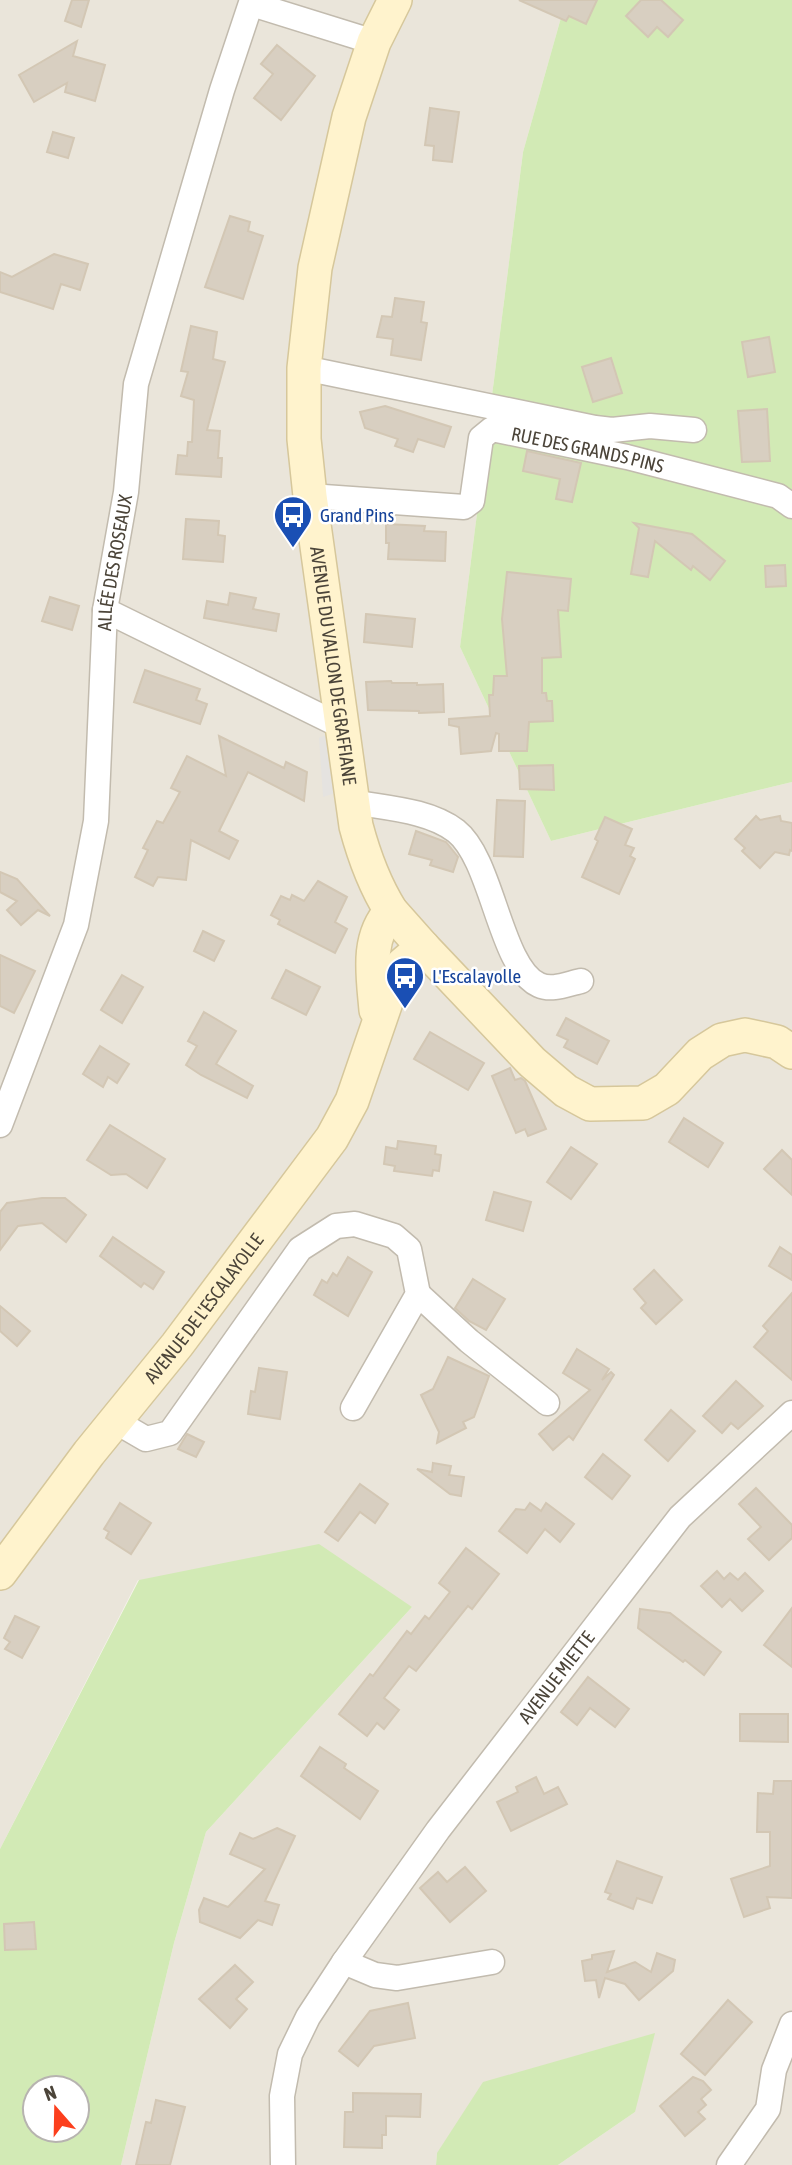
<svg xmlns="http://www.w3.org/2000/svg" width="792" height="2165" font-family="'Asap Condensed',sans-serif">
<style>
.residential{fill:#eae5da}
.green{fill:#d2eab5;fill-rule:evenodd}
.parking{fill:#e5e3e0}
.building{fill:#d8cfc1;stroke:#d3c7b4;stroke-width:2}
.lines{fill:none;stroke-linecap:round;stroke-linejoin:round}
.street-casing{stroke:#c2bbae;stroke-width:27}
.secondary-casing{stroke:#d6c79b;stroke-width:36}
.street{stroke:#fff;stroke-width:24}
.secondary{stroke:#fff3cd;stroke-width:33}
.labels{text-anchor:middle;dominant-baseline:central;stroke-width:5;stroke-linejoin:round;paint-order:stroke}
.street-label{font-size:19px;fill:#4b4439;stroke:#fff}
.transit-label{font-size:19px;fill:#164399;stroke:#fff;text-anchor:start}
</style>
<rect width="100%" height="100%" fill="#f6f3ec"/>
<path class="residential" d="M0,0h566l-43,152 -63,495 91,194 241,-59v1383h-234l77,-53 -198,41 -1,12h-315l53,-222 32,-111 206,-225 -274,-27 -138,269z"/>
<g class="green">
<path d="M566,0h226v782l-241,59 -91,-194 63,-495z"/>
<path d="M319,1544l93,63 -206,225 -32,111 -53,222h-121v-316l139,-269zM35,2088h42v42h-42z"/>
<path d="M655,2033l-20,79 -77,53h-122l1,-12 46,-71z"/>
</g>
<path class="parking" d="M343,727l8,61 -28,9 -4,-59z"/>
<g class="building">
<path d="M72,0h17l-8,27 -16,-6z"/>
<path d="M519,0h78l-11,24 -17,-8 -3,5z"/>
<path d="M641,0h20l22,20 -15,17 -11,-10 -9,10 -22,-21z"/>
<path d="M77,41l-4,15 32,9 -10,36 -30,-9 2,-9 -33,19 -15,-27z"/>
<path d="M277,45l38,31 -34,44 -27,-22 19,-24 -12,-10z"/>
<path d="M430,108l29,4 -7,50 -19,-2 1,-14 -9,-1z"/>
<path d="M53,132l21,6 -6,20 -21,-6z"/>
<path d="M230,216l20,6 -2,9 15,5 -20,63 -38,-12z"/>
<path d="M54,254l34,10 -8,26 -19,-6 -8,25 -53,-17v-20l12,5z"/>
<path d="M395,298l29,4 -3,20 6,1 -6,37 -30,-5 2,-16 -16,-2 5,-21 10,1z"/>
<path d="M191,326l26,6 -4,27 12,3 -18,68 13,1 -2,27h4l-1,19 -45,-3 2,-19 9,1 1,-14h4l2,-42 -13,-4 7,-24 -7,-1z"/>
<path d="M769,337l6,35 -27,5 -6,-35z"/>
<path d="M611,358l11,35 -29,9 -11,-35z"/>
<path d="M385,406l66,21 -7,20 -26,-8 -5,13 -18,-6 3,-7 -33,-11 -5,-16z"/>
<path d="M767,409l3,52 -28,1 -4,-51z"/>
<path d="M527,451l54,12 -9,39 -16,-3 4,-20 -37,-8z"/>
<path d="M186,519l33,2 -1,14 7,1 -2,26 -40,-3z"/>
<path d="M634,523l58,11 33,27 -15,19 -17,-14 -2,4 -36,-29 -7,36 -17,-3 8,-46z"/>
<path d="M386,524l39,2 -1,5 22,1 -1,29 -57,-2 1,-16h-3z"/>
<path d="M785,565l1,21 -20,1 -1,-21z"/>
<path d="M507,572l64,7 -3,32 -10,-1 3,47 -19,1v35h4l1,8h5l1,20 -24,1 -2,29h-28v-17l-3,-1 -5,18 -30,3 -2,-27 -10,-2v-6l41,-3 -1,-21h4l1,-19h13l-5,-57z"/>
<path d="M230,593l26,5 -3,11 26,5 -3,17 -72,-13 3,-17 21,4z"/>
<path d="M50,597l29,9 -7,24 -30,-9z"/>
<path d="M366,614l49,5 -3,28 -48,-5z"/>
<path d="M145,670l55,19 -4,11 11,4 -7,20 -66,-22z"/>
<path d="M391,681l1,2h25v2l26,-1 1,28 -25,1v-2l-51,-1 -2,-28z"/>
<path d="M219,736l65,32 2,-6 21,10 -3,29 -56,-29 -29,59 19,10 -9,18 -38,-19 -5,40 -28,-3 -5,9 -18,-9 13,-27 -5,-2 14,-27 6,2 17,-31 -9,-4 16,-32 39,20z"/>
<path d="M553,765l1,25 -34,-1 -1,-23z"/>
<path d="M497,800l28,1 -2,56 -29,-1z"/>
<path d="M756,816l4,4 20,-4 1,5 11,2v28l-2,-1 -1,5 -14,-3 -15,16 -18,-17 3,-3 -10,-9z"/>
<path d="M605,817l27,12 -7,16 9,3 -4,8 5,3 -16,35 -37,-17 16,-36 -3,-2z"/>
<path d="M416,831l30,11 12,15 -5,15 -23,-7 2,-5 -23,-6z"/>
<path d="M0,872l17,7 33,37 -12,-6 -17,15 -14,-15 10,-9 -17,-9z"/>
<path d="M318,881l29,16 -12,25 12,7 -12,24 -57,-29 2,-4 -9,-5 10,-19 9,4 2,-5 12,6z"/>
<path d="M203,931l21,10 -10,20 -20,-10z"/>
<path d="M0,955l35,16 -21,42 -14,-7z"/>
<path d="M286,970l34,17 -14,28 -34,-17z"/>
<path d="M122,975l21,12 -21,36 -21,-13z"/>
<path d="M204,1012l32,19 -20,33 37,22 -6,12 -46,-23 -15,-10 11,-19 -9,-5z"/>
<path d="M566,1018l43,23 -12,23 -33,-17 4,-7 -11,-5z"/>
<path d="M430,1032l54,31 -16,27 -54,-31z"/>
<path d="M100,1046l29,18 -12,19 -9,-6 -5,10 -20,-13z"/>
<path d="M510,1068l5,12 6,-2 4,3 21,48 -18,7 -3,-7 -9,4 -24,-57z"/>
<path d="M684,1118l39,25 -15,24 -39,-25z"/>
<path d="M110,1125l55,34 -18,29 -21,-14 -15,1 -24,-15z"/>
<path d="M398,1141l38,5 -1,8 6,1 -2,16 -6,-1 -1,6 -38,-5 1,-5 -11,-2 2,-17 11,2z"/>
<path d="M571,1147l26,17 -26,35 -24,-17z"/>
<path d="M782,1150l10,10v35l-28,-26z"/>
<path d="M494,1192l37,10 -8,29 -37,-11z"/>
<path d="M42,1198h23l21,17 -20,27 -24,-19 -24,3 -18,24v-38l7,-9z"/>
<path d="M113,1237l51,35 -11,17 -9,-6 -3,4 -41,-31z"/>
<path d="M780,1247l12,8v25l-23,-14z"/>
<path d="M348,1257l24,15 -24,44 -34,-21 8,-15 5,3 6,-10 4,3z"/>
<path d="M654,1270l28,30 -26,24 -15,-16 5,-5 -12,-14z"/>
<path d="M473,1279l32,20 -19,31 -17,-9 -14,-13z"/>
<path d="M792,1293v87l-38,-33 14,-16 -5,-5z"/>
<path d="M0,1306l30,25 -13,15 -17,-15z"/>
<path d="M577,1349l32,20 -7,11 9,-8 3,3 -41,65 -4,-4 -16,14 -14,-16 51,-44 -27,-17z"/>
<path d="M448,1357l41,19 -15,41 -11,5 3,6 -29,15 2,-11 -18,-37 12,-6z"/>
<path d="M259,1368l28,4 -7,47 -32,-5 3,-23 4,1z"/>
<path d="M736,1381l27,25 -25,23 -7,-6 -9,10 -19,-17z"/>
<path d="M671,1410l24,21 -27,30 -23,-21z"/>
<path d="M187,1434l17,8 -8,15 -18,-8z"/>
<path d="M603,1454l27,22 -18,23 -27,-22z"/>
<path d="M433,1463l18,3 -2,9 15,2 -3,19 -11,-2 -33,-25 15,3z"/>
<path d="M360,1484l28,20 -13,19 -15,-11 -22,29 -13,-9z"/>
<path d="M756,1488l36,37v13l-23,22 -21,-21 13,-12 -22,-23z"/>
<path d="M120,1503l31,20 -20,31 -25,-16 3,-6 -5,-3z"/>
<path d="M530,1503l11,8 5,-8 28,21 -14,18 -15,-13 -18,24 -28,-22 17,-22 9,1z"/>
<path d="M466,1548l33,26 -27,35 -4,-3 -52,65 -7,-5 -25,32 15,12 -15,19 -7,-6 -10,13 -28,-22 31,-40 3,2 34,-45 4,3 14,-18 4,3 21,-27 -11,-9z"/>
<path d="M717,1571l7,8 6,-6 8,7 7,-7 18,18 -21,20 -12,-12 -8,8 -21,-21z"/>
<path d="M792,1608v59l-28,-22z"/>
<path d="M640,1609l30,4 51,39 -17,23 -19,-15 -2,2 -45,-34z"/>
<path d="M15,1616l24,11 -17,31 -17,-9 5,-7 -6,-4z"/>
<path d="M588,1677l41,32 -14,18 -25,-19 -13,17 -16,-13z"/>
<path d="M740,1714h48v28l-48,-1z"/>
<path d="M320,1747l26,17 -2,4 34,23 -18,28 -59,-43z"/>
<path d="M536,1777l8,17 14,-7 9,17 -56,27 -14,-29 21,-10 -2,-5z"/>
<path d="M774,1781h18v117l-25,-1 3,11 -26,9 -13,-38 39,-13v-34h-13l1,-39 15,1z"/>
<path d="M277,1828l18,8 -30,65 14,4 -7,20 -14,-5 -18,18 -40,-16 -1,-12 5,-12 24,9 37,-38 -35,-15 10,-21 13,6z"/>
<path d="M617,1861l45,16 -10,26 -15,-5 -4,11 -25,-10 3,-5 -6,-2z"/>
<path d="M465,1867l21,24 -36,31 -30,-34 18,-16 9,10z"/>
<path d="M34,1922l2,27 -31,1 -1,-26z"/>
<path d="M614,1951l-7,21 28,-10 16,10 6,-19 18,7 -2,11 -34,29 -14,-16 -20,-6 -6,20 -3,-18 -11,1 -3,-20 10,-2v-4z"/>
<path d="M235,1965l18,17 -17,17 11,10 -17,19 -31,-29z"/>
<path d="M728,2000l24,22 -47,53 -24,-21z"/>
<path d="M408,2003l7,35 -41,8 -16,20 -19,-15 31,-40z"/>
<path d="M693,2077l10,4 8,9 -10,9 5,6 -8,7 7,7 -20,17 -25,-30z"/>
<path d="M353,2093l68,1 -1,23 -34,-1v19h-4v13l-38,-1 1,-35h8z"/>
<path d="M156,2100l29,7 -15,58h-34l10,-43 5,1z"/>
</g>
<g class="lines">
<defs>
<g id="street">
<path d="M252,4l122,38"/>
<path d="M304,368l291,60 17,2 38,-4 44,4"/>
<path id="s1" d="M310,496l154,11 8,-6 9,-63 11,-9 135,28 151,39 14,10"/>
<path d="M105,610l238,117"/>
<path d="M353,802c32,6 76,8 103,29 37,29 44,137 83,154 13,6 28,-1 42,-4"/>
<path id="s2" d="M0,1125l76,-200 20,-104 9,-211 21,-118 10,-108 86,-294 30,-90"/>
<path d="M418,1294l51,47 78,62"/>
<path d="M115,1421l31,18 24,-6 130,-184 36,-23 19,-2 39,12 15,13 9,45 -65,114"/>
<path d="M344,1962l31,13 22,3 95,-16"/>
<path id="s3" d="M283,2165l-1,-69 8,-42 18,-37 36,-55 94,-132 242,-313 112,-104"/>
<path d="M729,2165l39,-56 6,-39 18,-46"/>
</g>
<g id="secondary">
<path id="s4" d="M395,0l-21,42 -25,75 -34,151 -11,100v71l6,57 46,330c8,30 18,58 35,85l32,36 109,115 34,29 24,13 53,-1 24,-14 33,-35 22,-14 23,-5 32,7 15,10"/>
<path d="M376,1010c-3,-35 -10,-72 15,-99"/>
<path id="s5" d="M0,1573l89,-120 88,-108 155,-207 20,-37 43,-125 8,-12 20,-17"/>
</g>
</defs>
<use href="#street" class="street-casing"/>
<use href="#secondary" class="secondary-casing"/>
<use href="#street" class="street"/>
<use href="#secondary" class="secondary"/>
</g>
<defs>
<symbol id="bus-pin" viewBox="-11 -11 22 30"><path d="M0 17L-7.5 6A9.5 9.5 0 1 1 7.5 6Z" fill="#1a4fb4" stroke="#fff"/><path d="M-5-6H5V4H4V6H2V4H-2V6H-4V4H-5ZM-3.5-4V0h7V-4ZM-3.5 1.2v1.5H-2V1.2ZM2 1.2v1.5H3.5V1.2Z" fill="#fff"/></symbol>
</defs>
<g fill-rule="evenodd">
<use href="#bus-pin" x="271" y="493" width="44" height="60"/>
<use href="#bus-pin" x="383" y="954" width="44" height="60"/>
</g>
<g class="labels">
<g class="street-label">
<text stroke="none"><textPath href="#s1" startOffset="340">RUE DES GRANDS PINS</textPath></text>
<text stroke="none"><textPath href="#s2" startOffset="579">ALLÉE DES ROSEAUX</textPath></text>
<text stroke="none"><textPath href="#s4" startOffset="681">AVENUE DU VALLON DE GRAFFIANE</textPath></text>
<text stroke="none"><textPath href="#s5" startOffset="334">AVENUE DE L'ESCALAYOLLE</textPath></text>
<text stroke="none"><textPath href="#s3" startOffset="574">AVENUE MIETTE</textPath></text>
</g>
<g class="transit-label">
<text x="320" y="515">Grand Pins</text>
<text x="432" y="976">L'Escalayolle</text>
</g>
</g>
<g transform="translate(56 2109) rotate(340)"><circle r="33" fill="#ffffff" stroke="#b7b4b0" stroke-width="2"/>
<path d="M0-5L12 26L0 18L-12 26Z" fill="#fc3f1d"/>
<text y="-10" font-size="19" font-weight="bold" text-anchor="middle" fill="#4b4439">N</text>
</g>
</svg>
